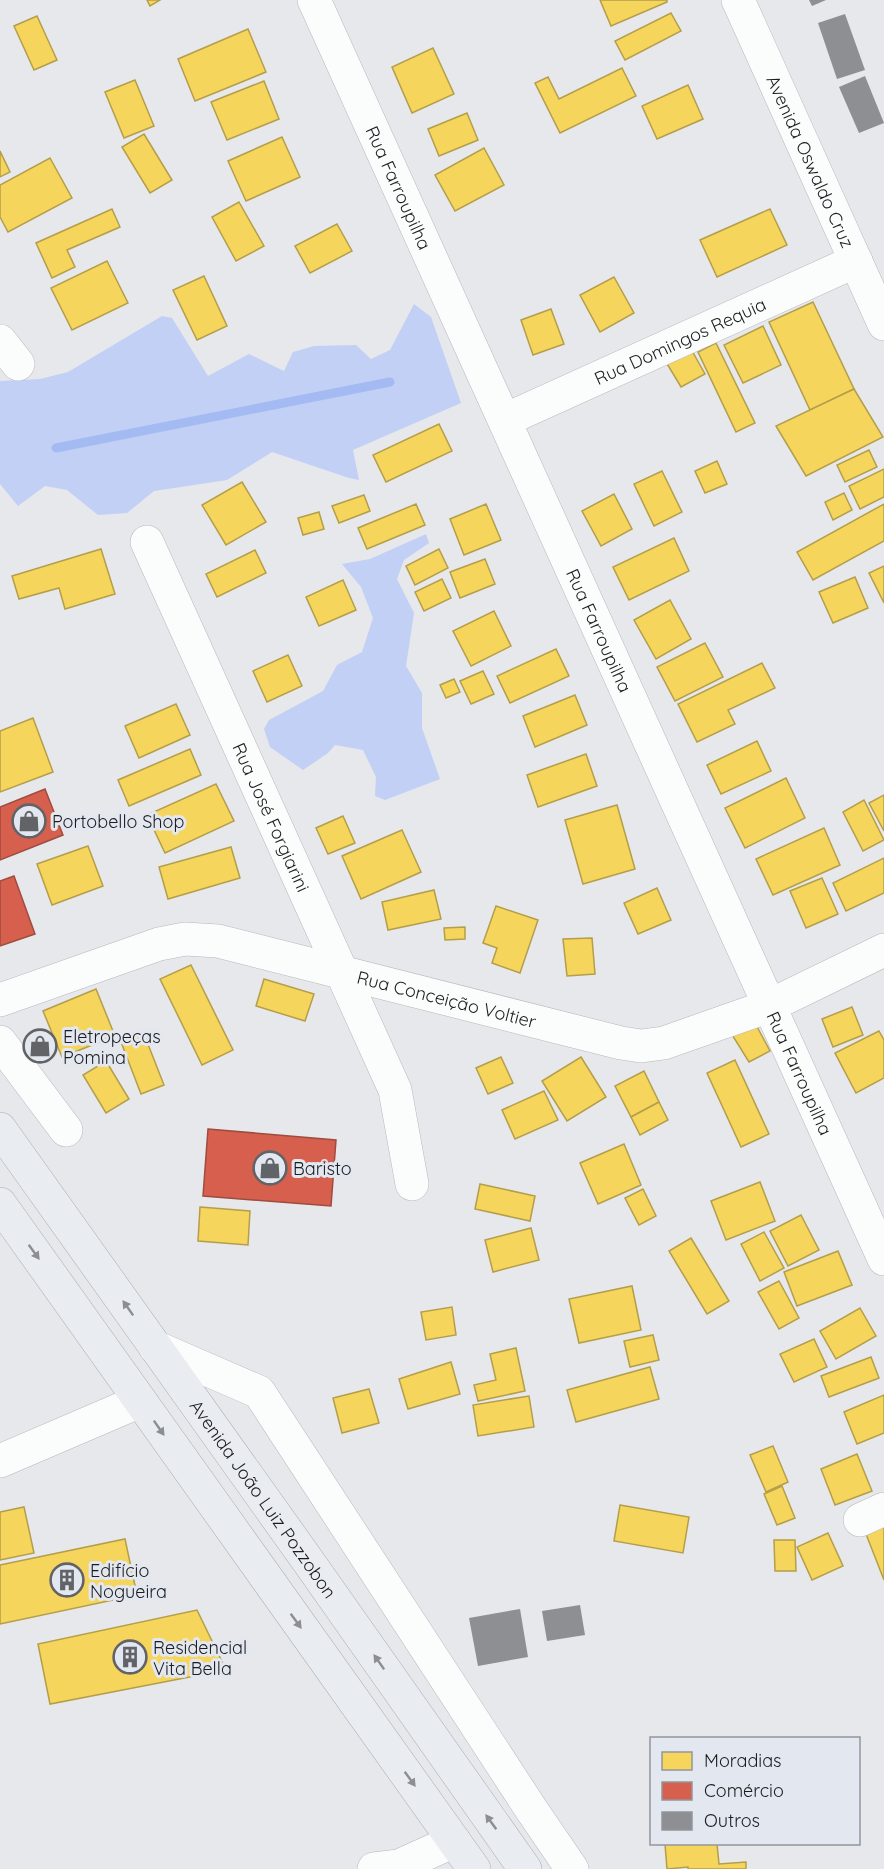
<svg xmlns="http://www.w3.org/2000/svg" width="884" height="1869" font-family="Quicksand,sans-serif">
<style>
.green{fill:#c1d0f4}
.homes{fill:#f6d55c;stroke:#b49e4a;stroke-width:1.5}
.shops{fill:#d6604d;stroke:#9e4c3f;stroke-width:1.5}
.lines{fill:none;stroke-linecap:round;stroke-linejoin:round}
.stream{stroke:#a4baf2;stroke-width:9}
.building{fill:#8e8f92}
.minor-casing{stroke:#b7b8bb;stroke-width:34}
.major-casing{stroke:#aaaeb7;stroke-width:34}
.minor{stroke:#fbfcfc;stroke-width:33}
.major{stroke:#e9ecf1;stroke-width:33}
.oneway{fill:#8c8e92}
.labels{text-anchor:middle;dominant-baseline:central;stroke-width:6;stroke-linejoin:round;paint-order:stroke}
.street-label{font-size:18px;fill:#1b1c1f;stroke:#e3e7ef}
.poi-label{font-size:18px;fill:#1b1c1f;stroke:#e3e7ef;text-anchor:start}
</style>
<rect width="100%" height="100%" fill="#e6e8ec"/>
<g class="green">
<path d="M414,304l17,13 30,86 -108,47 6,30 -10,-2 -77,-26 -45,28 -73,11 -27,22 -29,2 -31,-25 -22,-4 -27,20 -18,-22v-103l40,-2 28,-7 94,-56 10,2 36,58 41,-22 35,17 9,-19 21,-6 42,-1 15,14 19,-9z"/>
<path d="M426,534l3,9 -25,17 -7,19 17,34 -8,53 16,27v35l18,51 -55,21 -10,-4 1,-19 -13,-27 -28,-5 -7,8 -25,17 -33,-23 -6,-18 5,-9 54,-29 14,-26 25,-13 11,-34 -12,-31 -19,-23 28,-5z"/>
</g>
<g class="homes">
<path d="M147,0h13l-10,6z"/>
<path d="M600,0h67v2l-56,24z"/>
<path d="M671,13l10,18 -56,29 -10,-19z"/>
<path d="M37,16l20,44 -23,10 -20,-44z"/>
<path d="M248,29l18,43 -71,29 -17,-42z"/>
<path d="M433,48l21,46 -42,19 -20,-46z"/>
<path d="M622,68l14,28 -76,37 -25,-50 13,-6 11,22z"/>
<path d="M135,80l19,46 -30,12 -19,-46z"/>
<path d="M264,81l15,38 -52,21 -16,-38z"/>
<path d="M688,85l15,34 -46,20 -15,-33z"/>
<path d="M467,113l11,27 -39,16 -11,-27z"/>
<path d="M144,134l28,46 -22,13 -28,-46z"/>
<path d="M282,137l18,40 -54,24 -18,-40z"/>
<path d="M484,148l20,37 -49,26 -20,-36z"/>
<path d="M0,151l10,21 -10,5z"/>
<path d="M50,158l22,40 -64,34 -8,-15v-32z"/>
<path d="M239,202l25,44 -28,15 -24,-44z"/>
<path d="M112,209l8,18 -53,23 8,17 -23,11 -16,-35z"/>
<path d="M770,209l17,36 -70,32 -17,-37z"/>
<path d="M337,224l15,27 -42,22 -15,-27z"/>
<path d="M107,261l21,42 -56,27 -21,-42z"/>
<path d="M204,276l23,50 -30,14 -24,-50z"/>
<path d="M614,277l20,36 -34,19 -20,-37z"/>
<path d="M813,302l41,87 -44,21 -41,-88z"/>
<path d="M551,309l13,35 -31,11 -12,-35z"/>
<path d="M763,326l18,39 -38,18 -19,-38z"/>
<path d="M716,343l39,80 -19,9 -38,-80z"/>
<path d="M691,349l14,25 -24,13 -15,-25z"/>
<path d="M854,389l29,48 -77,39 -30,-50z"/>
<path d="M439,424l13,27 -66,31 -13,-27z"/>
<path d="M869,450l8,17 -32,15 -8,-17z"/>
<path d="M717,461l10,23 -22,9 -10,-22z"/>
<path d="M884,469v28l-24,12 -11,-23z"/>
<path d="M662,471l20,41 -28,14 -20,-42z"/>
<path d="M242,482l24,40 -40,23 -24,-40z"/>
<path d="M844,493l8,17 -19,10 -8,-18z"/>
<path d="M614,494l18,35 -31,17 -19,-35z"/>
<path d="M364,495l6,16 -31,12 -7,-17z"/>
<path d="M416,504l9,21 -58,24 -9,-21z"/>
<path d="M486,504l15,36 -37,15 -14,-36z"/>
<path d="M884,504v37l-71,39 -16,-28z"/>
<path d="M319,512l5,17 -21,6 -5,-17z"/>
<path d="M674,538l15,33 -60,29 -16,-33z"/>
<path d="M101,549l14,45 -50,15 -6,-21 -40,11 -7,-23z"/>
<path d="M439,549l9,19 -33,17 -9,-19z"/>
<path d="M255,550l11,23 -49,24 -11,-23z"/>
<path d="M485,559l10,25 -35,14 -10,-26z"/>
<path d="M884,566v37l-15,-30z"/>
<path d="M855,577l13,31 -35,15 -14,-31z"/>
<path d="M442,579l9,19 -27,13 -9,-19z"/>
<path d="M343,580l13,30 -37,16 -13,-29z"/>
<path d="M670,600l21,39 -35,20 -22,-39z"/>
<path d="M494,611l17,35 -40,20 -18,-35z"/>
<path d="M705,643l18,34 -48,24 -18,-34z"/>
<path d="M556,649l13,27 -59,27 -13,-27z"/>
<path d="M288,655l14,31 -35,16 -14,-31z"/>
<path d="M762,663l13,25 -47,22 7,14 -38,18 -19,-38z"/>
<path d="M483,671l11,23 -23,10 -11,-23z"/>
<path d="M454,679l6,13 -14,6 -6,-13z"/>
<path d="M575,695l12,30 -52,22 -12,-31z"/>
<path d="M176,704l14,31 -51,23 -14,-32z"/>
<path d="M33,718l20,54 -53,20v-61z"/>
<path d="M757,741l14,30 -50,23 -14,-29z"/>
<path d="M190,749l11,26 -72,31 -11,-26z"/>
<path d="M586,754l11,32 -59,21 -11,-32z"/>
<path d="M786,778l19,40 -60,30 -20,-40z"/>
<path d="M216,784l18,37 -69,32 -18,-38z"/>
<path d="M884,795v36l-15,-28z"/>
<path d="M864,800l20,40 -21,11 -20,-39z"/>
<path d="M617,805l18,64 -52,15 -18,-64z"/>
<path d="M343,816l12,27 -27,11 -12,-26z"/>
<path d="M824,828l16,37 -67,30 -17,-36z"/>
<path d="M402,830l19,42 -60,27 -19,-43z"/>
<path d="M88,846l15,40 -51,19 -15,-41z"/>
<path d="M231,847l9,31 -72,21 -9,-32z"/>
<path d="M884,858v35l-38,18 -13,-28z"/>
<path d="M822,878l16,36 -32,14 -16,-37z"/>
<path d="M657,888l14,32 -33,14 -14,-31z"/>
<path d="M434,890l7,29 -53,11 -6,-28z"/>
<path d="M496,906l42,14 -18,53 -28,-10 5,-15 -14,-5z"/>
<path d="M465,927v12l-20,1 -1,-12z"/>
<path d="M592,938l3,36 -28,2 -4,-37z"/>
<path d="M191,965l42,85 -31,15 -42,-86z"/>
<path d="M264,979l50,15 -9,27 -49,-15z"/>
<path d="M96,989l19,47 -53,21 -19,-46z"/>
<path d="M852,1007l11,28 -30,12 -11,-28z"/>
<path d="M754,1021l16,30 -21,11 -18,-29z"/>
<path d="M879,1031l5,9v38l-28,15 -21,-40z"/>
<path d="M144,1034l20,51 -23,9 -20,-52z"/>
<path d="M501,1057l12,26 -25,11 -12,-26z"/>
<path d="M581,1057l25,40 -39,24 -25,-40z"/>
<path d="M735,1060l34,74 -28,13 -34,-74z"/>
<path d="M106,1061l23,38 -23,14 -23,-38z"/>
<path d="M644,1071l15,31 -28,15 -16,-31z"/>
<path d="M544,1091l14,29 -43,19 -13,-29z"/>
<path d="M659,1102l9,18 -28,15 -9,-18z"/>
<path d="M624,1144l17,41 -43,19 -18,-41z"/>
<path d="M760,1182l15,39 -49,19 -15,-39z"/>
<path d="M480,1184l55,12 -5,25 -55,-12z"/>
<path d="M643,1189l13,27 -17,9 -14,-27z"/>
<path d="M200,1207l50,4 -2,34 -50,-4z"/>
<path d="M801,1215l18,35 -31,16 -18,-35z"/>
<path d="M531,1228l8,32 -46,12 -8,-32z"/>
<path d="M764,1232l20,36 -24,13 -19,-37z"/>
<path d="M691,1238l38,63 -22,13 -38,-63z"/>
<path d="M838,1251l14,34 -55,21 -13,-34z"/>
<path d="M779,1281l20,37 -20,11 -21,-37z"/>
<path d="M632,1286l9,44 -62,13 -10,-44z"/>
<path d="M452,1307l4,28 -30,5 -5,-28z"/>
<path d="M860,1308l16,28 -40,23 -16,-28z"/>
<path d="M653,1335l6,25 -29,7 -6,-26z"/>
<path d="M814,1339l13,28 -33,15 -14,-28z"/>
<path d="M516,1348l9,43 -47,10 -4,-16 22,-5 -6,-26z"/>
<path d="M871,1357l8,21 -50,19 -8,-21z"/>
<path d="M451,1362l9,32 -52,15 -9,-30z"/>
<path d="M650,1367l9,32 -83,23 -9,-32z"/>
<path d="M369,1389l10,34 -37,10 -9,-35z"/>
<path d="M884,1395v38l-27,11 -13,-32z"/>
<path d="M529,1396l5,31 -56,9 -5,-31z"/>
<path d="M773,1446l15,36 -22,10 -16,-37z"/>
<path d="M857,1454l15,37 -37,14 -14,-36z"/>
<path d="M782,1486l13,32 -18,7 -13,-31z"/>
<path d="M620,1505l69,12 -6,36 -69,-12z"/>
<path d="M24,1507l10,46 -34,7v-48z"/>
<path d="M884,1521v59l-20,-51z"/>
<path d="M828,1533l15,33 -31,14 -15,-33z"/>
<path d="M125,1539l12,56 -137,29v-59z"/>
<path d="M774,1540h21l1,31h-21z"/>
<path d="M197,1610l29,60 -176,34 -12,-60z"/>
<path d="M665,1844h52l2,20 27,-2v7h-58v-2l-21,2z"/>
</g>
<g class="shops">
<path d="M45,789l18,46 -63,25v-53z"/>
<path d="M14,876l21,58 -35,12v-65z"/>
<path d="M208,1129l128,11 -5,66 -128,-10z"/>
</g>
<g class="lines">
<path class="stream" d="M56,448l334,-66"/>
</g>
<g class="building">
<path d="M809,0h17l-14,6z"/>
<path d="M845,14l20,56 -28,9 -19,-56z"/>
<path d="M865,76l19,47 -25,10 -20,-46z"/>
<path d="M580,1605l5,30 -38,6 -5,-30z"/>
<path d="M520,1609l8,48 -50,9 -9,-48z"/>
</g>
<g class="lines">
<defs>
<g id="minor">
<path id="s1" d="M314,0l570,1259"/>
<path id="s2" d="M738,0l146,324"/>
<path d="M0,341l18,23"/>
<path id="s3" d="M505,420l351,-159"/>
<path id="s4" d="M147,542l248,548 17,94"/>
<path id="s5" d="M0,1000l159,-56 26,-5 33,2 403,102 20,3 23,-3 105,-37 115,-56"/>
<path d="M0,1042l66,88"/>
<path d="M155,1347l104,45 272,417 41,60"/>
<path d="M0,1461l140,-60"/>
<path d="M860,1520l24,-11"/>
<path d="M374,1869l25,-3 55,-25"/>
</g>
<g id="major">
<path id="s6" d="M0,1129l308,432 217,308"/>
<path d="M0,1204l474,665"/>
</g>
</defs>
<use href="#minor" class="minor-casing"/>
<use href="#major" class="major-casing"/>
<use href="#minor" class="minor"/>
<use href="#major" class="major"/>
</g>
<defs><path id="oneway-solid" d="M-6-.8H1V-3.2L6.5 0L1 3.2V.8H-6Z" transform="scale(1.5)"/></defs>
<g class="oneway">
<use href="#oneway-solid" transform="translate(34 1252) rotate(54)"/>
<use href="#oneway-solid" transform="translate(128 1308) rotate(-125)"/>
<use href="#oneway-solid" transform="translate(159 1428) rotate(55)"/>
<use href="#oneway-solid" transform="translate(296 1621) rotate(54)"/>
<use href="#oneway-solid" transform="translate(379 1662) rotate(-125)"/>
<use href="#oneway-solid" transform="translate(410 1779) rotate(54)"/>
<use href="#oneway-solid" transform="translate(491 1822) rotate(-126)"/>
</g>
<defs>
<symbol id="shop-ring" viewBox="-11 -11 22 22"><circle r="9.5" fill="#e3e7ef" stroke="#626367" stroke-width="1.5"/><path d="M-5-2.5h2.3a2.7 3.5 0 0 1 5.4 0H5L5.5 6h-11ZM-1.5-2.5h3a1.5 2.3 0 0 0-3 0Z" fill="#626367"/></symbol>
<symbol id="building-ring" viewBox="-11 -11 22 22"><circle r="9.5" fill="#e3e7ef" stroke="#626367" stroke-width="1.5"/><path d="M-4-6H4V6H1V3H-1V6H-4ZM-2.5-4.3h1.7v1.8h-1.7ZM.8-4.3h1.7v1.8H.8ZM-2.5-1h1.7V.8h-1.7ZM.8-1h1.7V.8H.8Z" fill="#626367"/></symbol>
</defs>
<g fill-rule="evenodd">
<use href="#shop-ring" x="10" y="802" width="38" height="38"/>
<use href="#shop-ring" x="21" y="1027" width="38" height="38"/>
<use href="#shop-ring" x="251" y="1149" width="38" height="38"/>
<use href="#building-ring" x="48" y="1561" width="38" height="38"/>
<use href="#building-ring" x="111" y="1638" width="38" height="38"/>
</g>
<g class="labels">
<g class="street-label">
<text stroke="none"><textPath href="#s2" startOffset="177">Avenida Oswaldo Cruz</textPath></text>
<text stroke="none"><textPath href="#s1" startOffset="206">Rua Farroupilha</textPath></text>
<text stroke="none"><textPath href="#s3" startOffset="192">Rua Domingos Requia</textPath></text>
<text stroke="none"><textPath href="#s1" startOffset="692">Rua Farroupilha</textPath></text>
<text stroke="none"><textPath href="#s4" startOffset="302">Rua José Forgiarini</textPath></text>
<text stroke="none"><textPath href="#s5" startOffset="464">Rua Conceição Voltier</textPath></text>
<text stroke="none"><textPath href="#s1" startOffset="1178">Rua Farroupilha</textPath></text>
<text stroke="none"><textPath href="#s6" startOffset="454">Avenida João Luiz Pozzobon</textPath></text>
</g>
<g class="poi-label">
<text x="52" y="821">Portobello Shop</text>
<text x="63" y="1036">Eletropeças<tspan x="63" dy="21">Pomina</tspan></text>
<text x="293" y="1168">Baristo</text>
<text x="90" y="1570">Edifício<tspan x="90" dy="21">Nogueira</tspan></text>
<text x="153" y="1647">Residencial<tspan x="153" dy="21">Vita Bella</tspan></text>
</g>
</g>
<rect x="650" y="1737" width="210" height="108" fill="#e3e7ef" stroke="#93969c" stroke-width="1.5"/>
<rect x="662" y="1752" width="30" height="18" fill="#f6d55c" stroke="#93969c" stroke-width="1.5"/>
<text x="704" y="1767" font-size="18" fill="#1b1c1f">Moradias</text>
<rect x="662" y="1782" width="30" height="18" fill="#d6604d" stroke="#93969c" stroke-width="1.5"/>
<text x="704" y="1797" font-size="18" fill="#1b1c1f">Comércio</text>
<rect x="662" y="1812" width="30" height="18" fill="#8e8f92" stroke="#93969c" stroke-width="1.5"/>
<text x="704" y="1827" font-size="18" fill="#1b1c1f">Outros</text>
</svg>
